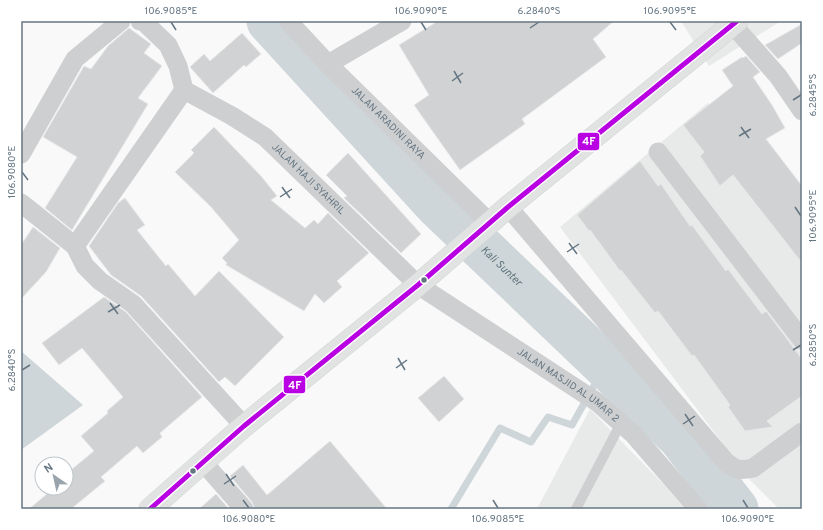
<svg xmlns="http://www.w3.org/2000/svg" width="823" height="530" font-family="Overpass,sans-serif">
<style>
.built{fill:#e8e9e9}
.water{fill:#ced6d9}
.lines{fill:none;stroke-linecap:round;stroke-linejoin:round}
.stream{stroke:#ced6d9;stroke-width:7}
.river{stroke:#ced6d9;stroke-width:45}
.building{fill:#d0d2d3;stroke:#e8e8e8}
.primary-casing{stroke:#d5d6d7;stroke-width:23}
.service{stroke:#cecfd0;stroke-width:10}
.minor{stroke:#cecfd0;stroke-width:19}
.primary{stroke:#e1e2e2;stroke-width:22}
.bus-1-casing{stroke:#fff;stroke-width:8}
.bus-1{stroke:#b900e2;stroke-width:5}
.ticks{fill:none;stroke:#657683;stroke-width:1.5}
.bus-dot{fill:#657683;stroke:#fff;stroke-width:1.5}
.labels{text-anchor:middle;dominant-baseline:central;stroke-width:4;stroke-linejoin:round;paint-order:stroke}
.street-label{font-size:10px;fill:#657683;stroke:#fff}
.water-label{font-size:11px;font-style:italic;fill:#60757c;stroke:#fff}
.line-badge{stroke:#fff;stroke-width:1.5}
.badge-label{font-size:11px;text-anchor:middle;font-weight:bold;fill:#fff}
.neatline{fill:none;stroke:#657683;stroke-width:1.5}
.ticks-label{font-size:10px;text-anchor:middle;fill:#657683}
</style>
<rect width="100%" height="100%" fill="#f9f9f9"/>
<g class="built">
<path d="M681,21h100l-72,45z"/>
<path d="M708,103l94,122v284h-23l-28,-28 -191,-254z"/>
<path d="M590,409l76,78 19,22h-148z"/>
</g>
<path class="water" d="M21,351l62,54 -62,45z"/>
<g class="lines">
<path class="stream" d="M451,509l49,-81 31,14 17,-25 24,8 33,-59"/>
<path class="river" id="s1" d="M269,21l169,185 242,231 56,72"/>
</g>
<g class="building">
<path d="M438,21h176l-21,18 13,18 -84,62 3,5 -65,46 -46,-65 15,-10 -30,-50z"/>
<path d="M802,24v19l-24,16 -13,-14z"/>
<path d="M129,28l22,16 -7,9 18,13 -24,32 10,6 -76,126 -27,-22 32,-51 -34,-20 41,-71 7,3 17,-23z"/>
<path d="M242,33l19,21 -15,13 -2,-2 -31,28 -23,-26 14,-13 6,7z"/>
<path d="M746,56l14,16 -7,5 19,28 13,23 -19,11 36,47v77l-69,-88 -13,11 -20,-30 4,-4 -21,-27 50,-39 -11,-16 20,-13 1,1z"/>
<path d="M214,127l47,49 16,20 -6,4 34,28 9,-8 4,4 10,-11 41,40 -32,28 5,6 -18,16 -9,-9 -11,17 -78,-46 1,-2 -5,-5 17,-18 -28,-33 -36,-35 19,-19 -3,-3z"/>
<path d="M348,153l73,81 -20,19 -57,-55 3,-2 -21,-21z"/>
<path d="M640,161l18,25 3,-2 29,42 2,-1 34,46 2,-2 34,45 4,-3 36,48v37l-35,25 6,6 -28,4 -17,-24 2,-2 -36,-50 -2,1 -34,-45 -3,2 -34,-43 -1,1 -30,-41 -1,1 -12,-16z"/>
<path d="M125,198l20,27 -8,5 29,36 2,-2 27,32 24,-25 65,66 -49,49 -10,-9 -6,5 -78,-86 -30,-21 -22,-29 29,-43z"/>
<path d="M33,227l27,21 -14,24 -25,27v-54z"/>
<path d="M104,297l22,15 76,85 -42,36 2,4 -19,16 -6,-7 -36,31 4,4 -34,28h-42l25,-21h12v-14l28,-23 -13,-15 27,-23 -1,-2 16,-14 -41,-49 -23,17 -17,-22z"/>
<path d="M444,376l20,23 -25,23 -21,-24z"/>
<path d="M330,441l57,68h-132l-3,-7 -22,-26 13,-11 24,30z"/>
<path d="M216,494l13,15h-30z"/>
</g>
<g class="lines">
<defs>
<path id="primary" d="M150,509l94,-83 174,-141 90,-78 229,-186"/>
</defs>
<use href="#primary" class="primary-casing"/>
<path class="service" d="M576,509l45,-86"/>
<g class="minor">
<path d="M140,21l4,1 24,23 10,21 6,24"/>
<path id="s2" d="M288,21l40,43 162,159"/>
<path d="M733,25l45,51 24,35"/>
<path d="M328,64l74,-43"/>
<path id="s3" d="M184,90l48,26 33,21 153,148 179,117 37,33 64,74"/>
<path d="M658,152l144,188"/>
<path d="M21,154l54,-95 46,-38"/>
<path d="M21,203l54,43 10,20 15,15 33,23 111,122"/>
<path d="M508,207l218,255c10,8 14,9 27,6l49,-36"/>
<path d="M75,246l109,-156"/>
<path d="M203,462l41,47"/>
</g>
<use href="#primary" class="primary"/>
<defs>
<path id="bus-1" d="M150,509l94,-83 174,-141 90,-78 229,-186"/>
</defs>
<use href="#bus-1" class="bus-1-casing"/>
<use href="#bus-1" class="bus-1"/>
</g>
<path class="ticks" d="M171,22l5,8M421,22l5,8M670,22l6,8M530,28l9,-6M454,71l7,12M452,81l11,-8M793,100l8,-5M741,127l8,11M739,136l12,-7M22,172l6,8M282,187l8,11M280,197l12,-8M795,207l6,9M569,243l8,11M567,252l12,-8M110,303l8,11M108,312l12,-7M793,350l8,-5M398,358l7,12M396,368l11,-8M22,370l8,-5M685,414l8,12M683,424l12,-8M226,474l8,12M224,484l12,-8M243,500l6,8M493,500l5,8M743,500l5,8"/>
<g class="bus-dot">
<circle cx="424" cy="280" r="3.5"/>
<circle cx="193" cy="471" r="3.5"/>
</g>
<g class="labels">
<g class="street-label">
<text stroke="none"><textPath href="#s2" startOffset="143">JALAN ARADINI RAYA</textPath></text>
<text stroke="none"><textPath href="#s3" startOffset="154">JALAN HAJI SYAHRIL</textPath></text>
<text stroke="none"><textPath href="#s3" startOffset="487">JALAN MASJID AL UMAR 2</textPath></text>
</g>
<g class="water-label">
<text stroke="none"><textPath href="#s1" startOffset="338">Kali Sunter</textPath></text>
</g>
</g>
<g class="line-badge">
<rect x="577" y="132" width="23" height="19" rx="4" fill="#b900e2"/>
<rect x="283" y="375" width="23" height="19" rx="4" fill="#b900e2"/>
</g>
<g class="badge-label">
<text x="589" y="145">4F</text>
<text x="295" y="389">4F</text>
</g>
<rect width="823" height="530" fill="none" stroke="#ffffff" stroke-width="44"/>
<g transform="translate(54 476) rotate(326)"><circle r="19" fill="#ffffff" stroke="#c1c8cd"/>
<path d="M0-3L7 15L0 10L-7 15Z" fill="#99a4ac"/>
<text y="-6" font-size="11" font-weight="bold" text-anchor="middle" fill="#657683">N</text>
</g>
<rect x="22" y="22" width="779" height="486" class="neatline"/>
<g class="ticks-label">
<text x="171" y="14">106.9085°E</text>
<text x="421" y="14">106.9090°E</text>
<text x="539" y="14">6.2840°S</text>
<text x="670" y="14">106.9095°E</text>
<text transform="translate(812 95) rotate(-90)" y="4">6.2845°S</text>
<text transform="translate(11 172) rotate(-90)" y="4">106.9080°E</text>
<text transform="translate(812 216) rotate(-90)" y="4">106.9095°E</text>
<text transform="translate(812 345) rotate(-90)" y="4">6.2850°S</text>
<text transform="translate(11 370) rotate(-90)" y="4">6.2840°S</text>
<text x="249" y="522">106.9080°E</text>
<text x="498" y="522">106.9085°E</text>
<text x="748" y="522">106.9090°E</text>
</g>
</svg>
